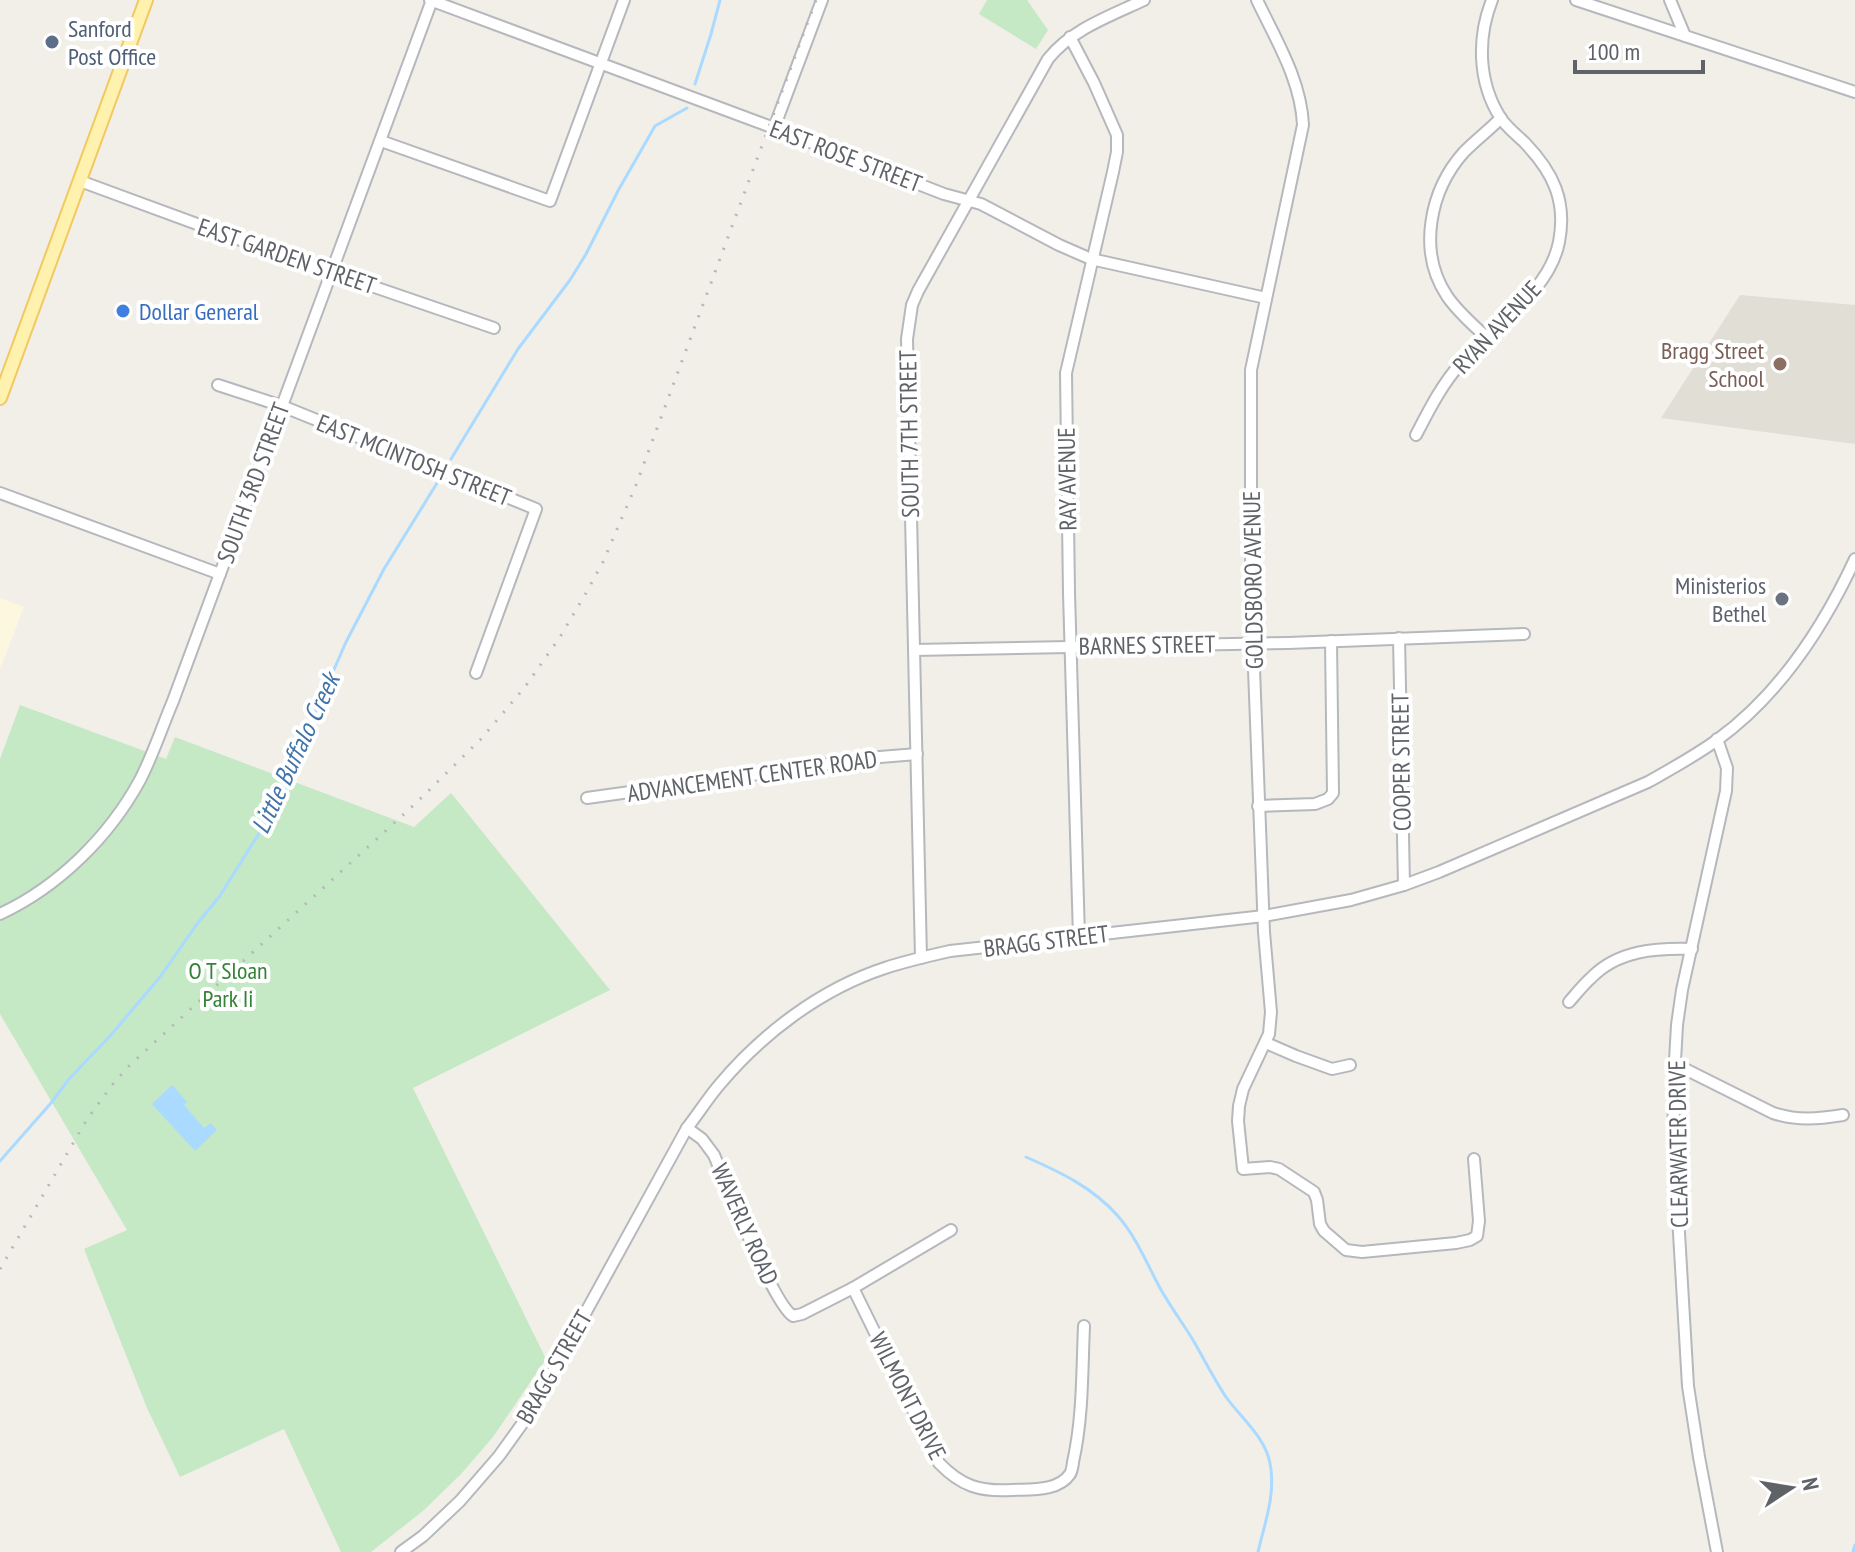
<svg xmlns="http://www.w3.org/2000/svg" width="1855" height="1552" font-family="'PT Sans Narrow',sans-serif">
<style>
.commercial{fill:#fef7e0}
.education{fill:#e1ded6}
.green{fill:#c5e8c5}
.water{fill:#aadaff}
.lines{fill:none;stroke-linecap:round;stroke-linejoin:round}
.stream{stroke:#aadaff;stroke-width:3}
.minor-casing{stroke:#b5b8bc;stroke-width:14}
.major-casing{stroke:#f2c960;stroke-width:16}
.minor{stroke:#fff;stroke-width:10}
.major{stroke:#fff2af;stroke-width:12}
.rail{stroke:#b6b7b8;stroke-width:3;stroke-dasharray:2 10;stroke-linecap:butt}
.service-dot{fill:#5c6f8a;stroke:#fff;stroke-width:3}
.shop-dot{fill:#3f7fe0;stroke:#fff;stroke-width:3}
.education-dot{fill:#8d6e63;stroke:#fff;stroke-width:3}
.worship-dot{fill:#6b7280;stroke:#fff;stroke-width:3}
.labels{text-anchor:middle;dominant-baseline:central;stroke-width:8;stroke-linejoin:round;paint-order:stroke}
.service-label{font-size:24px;fill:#4e5e75;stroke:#fff;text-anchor:start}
.street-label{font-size:24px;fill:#5f6368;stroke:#fff}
.shop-label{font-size:24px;fill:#366cbe;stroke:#fff;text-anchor:start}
.education-label{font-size:24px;fill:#785e54;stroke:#fff;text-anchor:end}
.worship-label{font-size:24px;fill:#5b616d;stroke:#fff;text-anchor:end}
.park-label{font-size:24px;fill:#348238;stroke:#fff}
.water-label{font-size:26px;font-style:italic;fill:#4174aa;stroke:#fff}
</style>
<rect width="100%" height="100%" fill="#f1efe8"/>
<path class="commercial" d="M0,598l24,9 -24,62z"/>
<path class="education" d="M1740,295l115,10v139l-194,-26z"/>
<g class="green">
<path d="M987,0h40l21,30 -12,19 -57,-35z"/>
<path d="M20,705l146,54 9,-22 239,90 37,-34 159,197 -197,98 133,271 -53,78 -32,37 -37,36 -53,42h-30l-57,-123 -104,48 -33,-69 -63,-159 43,-19 -127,-216v-255z"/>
</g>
<path class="water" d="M172,1085l15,17 -3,3 20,23 7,-5 6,7 -22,21 -43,-47z"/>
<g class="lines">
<g class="stream">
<path d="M695,84l16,-50 9,-34"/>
<path d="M451,459l67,-110 52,-69 16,-26 33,-65 36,-63 32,-18"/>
<path d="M1026,1157c34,15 66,30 91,58 19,21 30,49 43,73 10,18 22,34 33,52 11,19 21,39 33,57 15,21 39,40 44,66 6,31 -5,59 -12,89"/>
<path d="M0,1161l51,-58 18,-24 42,-44 49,-58 37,-53 22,-27 51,-81 76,-174 38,-73 58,-94"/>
<path d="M1853,1552l2,-7"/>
</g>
<defs>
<g id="minor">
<path d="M430,0l344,128 170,66 37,10 78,41 32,14 175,39"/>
<path d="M1257,0c19,40 44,80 46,125l-52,245v184l2,89 11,289 7,80 -2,22 -26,55 -4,17 -1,15 5,48 27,-2 9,2 35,23 3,8 3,24 4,7 22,19 16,2 94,-9 14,-3 7,-4 2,-15 -5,-62"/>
<path d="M1576,0l279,92"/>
<path d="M1670,0l15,36"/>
<path d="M1070,37l24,46 23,52v17l-4,20 -47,201 3,220 10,344"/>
<path d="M774,128l48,-128"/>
<path d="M381,141l169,60 74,-201"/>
<path d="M80,181l201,74 213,73"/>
<path d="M1485,336c-13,-12 -28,-25 -38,-40 -30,-45 -17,-106 17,-144 12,-12 25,-22 37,-34"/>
<path d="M218,385l64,21 254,103 -60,164"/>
<path d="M1416,435c13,-25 26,-51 45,-72 32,-38 88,-70 98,-121 8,-41 -6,-70 -34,-99 -8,-8 -19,-16 -25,-26 -22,-35 -23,-79 -8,-117"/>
<path d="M0,493l220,81"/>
<path d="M1399,638l5,247"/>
<path d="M914,650l374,-7 236,-9"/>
<path d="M587,798l293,-41 37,-3"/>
<path d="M1258,806l57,-2 13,-5 5,-6 -2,-152"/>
<path d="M0,914c58,-27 109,-77 140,-134 13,-25 22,-53 33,-79l259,-701"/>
<path d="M921,958l-14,-619 5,-34 6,-14 130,-232c24,-30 62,-43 96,-59"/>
<path d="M1569,1002c7,-8 14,-17 22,-24 27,-28 65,-30 101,-29"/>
<path d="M1266,1043l30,13 36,13 18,-4"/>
<path d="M1675,1064l98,49c24,8 45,6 70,2"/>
<path d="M687,1128l15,11 12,16c11,27 60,150 79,161l9,-2 51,-26 98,-58"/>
<path d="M853,1288l86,175c22,23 41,29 73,27 17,-1 46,2 58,-16 1,0 3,-10 3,-12 10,-44 9,-91 11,-136"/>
<path d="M401,1552l22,-16 37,-35 39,-45 33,-46 155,-282c11,-14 21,-30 33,-44 43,-51 101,-95 165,-116 21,-7 43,-12 65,-17l314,-35 87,-16 53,-15 35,-13 209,-90c23,-13 47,-26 69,-42 62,-45 106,-112 138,-181"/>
<path d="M1717,1552l-18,-95 -11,-71 -12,-204 -3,-85 4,-72 5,-35 44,-199 1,-23 -10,-29"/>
</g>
<path id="major" d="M0,398l146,-398"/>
</defs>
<use href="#minor" class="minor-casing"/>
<use href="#major" class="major-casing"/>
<use href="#minor" class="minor"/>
<use href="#major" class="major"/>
<path class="rail" d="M0,1269l86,-148 26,-36 17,-19 53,-49 234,-214 65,-64 44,-52 35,-50 26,-44 17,-31 33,-77 180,-485"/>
</g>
<circle class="service-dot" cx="52" cy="42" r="8"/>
<circle class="shop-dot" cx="123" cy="311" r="8"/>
<circle class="education-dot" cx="1780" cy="364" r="8"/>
<circle class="worship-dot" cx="1782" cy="599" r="8"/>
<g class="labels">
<g class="service-label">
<text x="68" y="28">Sanford<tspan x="68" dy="28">Post Office</tspan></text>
</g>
<g class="street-label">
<text transform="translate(846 156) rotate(21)">EAST ROSE STREET</text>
<text transform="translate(287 256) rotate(19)">EAST GARDEN STREET</text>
<text transform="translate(1497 327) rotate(-47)">RYAN AVENUE</text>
<text transform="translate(909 434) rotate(-91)">SOUTH 7TH STREET</text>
<text transform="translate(414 460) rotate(22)">EAST MCINTOSH STREET</text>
<text transform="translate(1067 479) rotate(-91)">RAY AVENUE</text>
<text transform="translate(253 483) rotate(-70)">SOUTH 3RD STREET</text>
<text transform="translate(1253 580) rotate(-91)">GOLDSBORO AVENUE</text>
<text transform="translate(1147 645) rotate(-1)">BARNES STREET</text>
<text transform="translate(1401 762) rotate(-91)">COOPER STREET</text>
<text transform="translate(752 776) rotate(-8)">ADVANCEMENT CENTER ROAD</text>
<text transform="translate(1046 941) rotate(-7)">BRAGG STREET</text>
<text transform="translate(1678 1144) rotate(-91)">CLEARWATER DRIVE</text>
<text transform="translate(745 1224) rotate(66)">WAVERLY ROAD</text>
<text transform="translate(554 1367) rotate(-60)">BRAGG STREET</text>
<text transform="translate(908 1396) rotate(63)">WILMONT DRIVE</text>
</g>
<g class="shop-label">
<text x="139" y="311">Dollar General</text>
</g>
<g class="education-label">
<text x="1764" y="350">Bragg Street<tspan x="1764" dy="28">School</tspan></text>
</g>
<g class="worship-label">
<text x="1766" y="585">Ministerios<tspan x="1766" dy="28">Bethel</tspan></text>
</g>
<g class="park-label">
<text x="228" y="970">O T Sloan<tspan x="228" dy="28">Park Ii</tspan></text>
</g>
<g class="water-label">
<text transform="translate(295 753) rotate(-65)">Little Buffalo Creek</text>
</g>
</g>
<g transform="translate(1791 1488) rotate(78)" stroke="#ffffff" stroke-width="6" paint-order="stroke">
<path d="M0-6L14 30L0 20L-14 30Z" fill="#5f6368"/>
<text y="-12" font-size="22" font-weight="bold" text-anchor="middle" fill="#5f6368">N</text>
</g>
<path d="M1575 60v12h128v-12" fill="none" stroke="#5f6368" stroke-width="4"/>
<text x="1587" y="60" font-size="24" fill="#5f6368" stroke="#ffffff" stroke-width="6" paint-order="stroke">100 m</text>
</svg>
